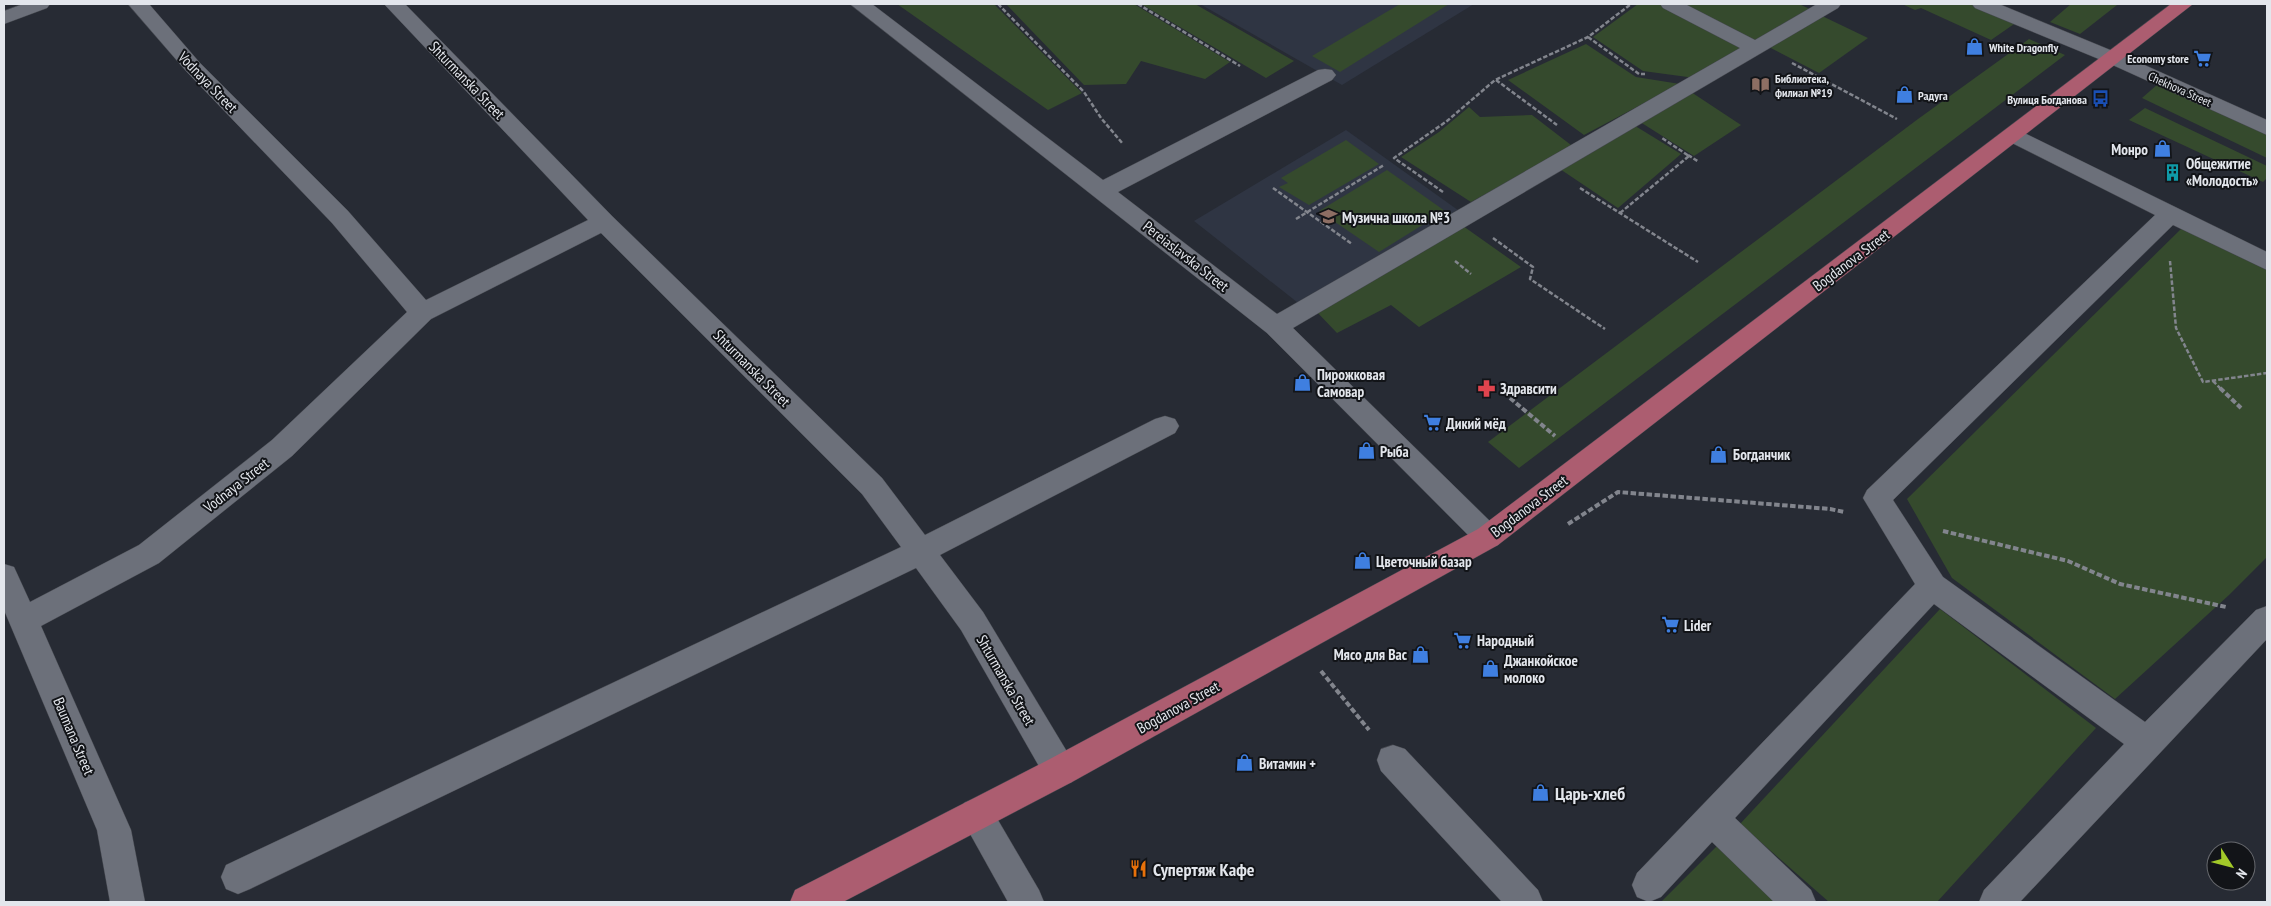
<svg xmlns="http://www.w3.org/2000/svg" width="2271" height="906" font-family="'PT Sans Narrow',sans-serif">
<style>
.built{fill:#2f3543}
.green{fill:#354a2d}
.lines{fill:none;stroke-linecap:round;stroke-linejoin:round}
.minor-casing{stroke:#43464d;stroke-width:1}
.major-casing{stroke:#43464d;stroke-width:1}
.path-far1{stroke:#82858d;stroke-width:2.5;stroke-dasharray:4.5 2;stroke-linecap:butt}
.path{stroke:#82858d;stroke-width:4;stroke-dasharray:5.5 2.5;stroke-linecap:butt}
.minor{fill:#6c707a;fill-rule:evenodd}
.major{fill:#ac5d70;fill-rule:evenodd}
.labels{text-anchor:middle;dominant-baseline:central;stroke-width:4;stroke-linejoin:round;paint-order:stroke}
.far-poi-label{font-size:12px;font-weight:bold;fill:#e3e6ec;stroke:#121418;text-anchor:start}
.far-street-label{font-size:12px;fill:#e3e6ec;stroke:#121418}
.street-label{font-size:15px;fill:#e3e6ec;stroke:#121418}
.poi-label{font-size:15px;font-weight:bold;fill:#e3e6ec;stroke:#121418;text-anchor:start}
.near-poi-label{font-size:18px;font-weight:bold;fill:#e3e6ec;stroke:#121418;text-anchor:start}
</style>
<rect width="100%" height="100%" fill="#272b34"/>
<g class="built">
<path d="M1200,4h274l-132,81z"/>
<path d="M1346,130l116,83 -160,93 -108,-85z"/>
</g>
<g class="green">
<path d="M897,4h97l88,89 -34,17z"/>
<path d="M1006,4h128l96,58 -25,17 -64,-18 -15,23 -42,1z"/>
<path d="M1141,4h54l99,57 -28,17z"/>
<path d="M1400,4h49l-109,68 -28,-16z"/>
<path d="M1638,4h27l83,43 -53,31 -52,-7 -50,-34z"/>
<path d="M1674,4h125l15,7 -60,34z"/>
<path d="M1902,4h70l45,18 -26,18 -70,-32 -6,2z"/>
<path d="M2071,4h43l3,1 -37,29 -30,-12z"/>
<path d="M1818,14l50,24 -49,35 -54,-28z"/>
<path d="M2029,39l36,16 -546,413 -31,-26 430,-323z"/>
<path d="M1586,44l50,33 44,7 -96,51 -76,-55z"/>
<path d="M2158,84l109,49v25l-125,-60z"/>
<path d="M1688,90l53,35 -47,31 -57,-36z"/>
<path d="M1469,107l11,10 52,-2 39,30 -43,26 -57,31 -70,-45 38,-25z"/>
<path d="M2145,108l122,58v12l-4,4 -134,-62z"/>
<path d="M1632,124l49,30 -63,54 -61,-41z"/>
<path d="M1346,140l33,24 -70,41 -30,-18 9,-4 -7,-5z"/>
<path d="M1387,170l58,41 -66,41 -60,-41z"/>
<path d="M1463,226l58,41 -102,60 -28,-22 -54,28 -22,-23z"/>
<path d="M2183,227l84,43v287l-38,38 -114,104 -163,-121 -45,-79z"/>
<path d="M1940,609l156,119 -159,174h-108l-89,-78z"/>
<path d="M1718,845l60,57h-117z"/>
</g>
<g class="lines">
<defs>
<g id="minor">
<path d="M23,4h27l-3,4 -43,16v-13z"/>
<path d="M128,4h21l51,59 148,148 78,89 162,-80 -204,-216h21l207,212 270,262 43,57 230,-116 10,-3 10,3 4,7 -4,7 -235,122 43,57 89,148 4,11 -4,11 -12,4 -12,-4 -87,-152 -45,-62 -666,321 -12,5 -12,-5 -5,-12 5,-12 675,-318 -39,-53 -261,-261 -170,86 -139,137 -133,107 -118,63 90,204 14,72h-35l-13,-72 -93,-220v-46l10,3 16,35 109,-57 133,-105 135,-128 -75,-89 -146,-152z"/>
<path d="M850,4h22l231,176 215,-110 7,-1 7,1 4,5 -4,5 -214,112 159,122 463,-266 -77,-40 -3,-4h25l70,36 62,-36h24l-3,4 -545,320 205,201 4,8 -4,8 -10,4 -10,-4 -211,-212z"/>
<path d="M1972,4h27l121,50 147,66v15l-161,-73 -131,-54z"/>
<path d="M2014,128l253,124v18l-94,-45 -280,275 50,77 202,145 111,-112 11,-4v33l-247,263h-41l5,-12 140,-146 -190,-140 -199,214 76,72 5,12h-42l-62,-60 -51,55 -12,5 -12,-5 -5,-12 5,-12 278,-289 -52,-86 4,-8 288,-275 -149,-75 -3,-5 3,-5z"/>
<path d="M1393,745l12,4 133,141 5,12h-41l-121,-131 -4,-11 4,-11z"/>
<path d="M976,798l12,5 51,87 5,12h-36l-49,-88 5,-11z"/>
</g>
<path id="major" d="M2171,4h22l-695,541 -426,237 -229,120h-53l5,-12 253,-130 430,-231z"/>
</defs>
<use href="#minor" class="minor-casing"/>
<use href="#major" class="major-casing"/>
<g class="path-far1">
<path d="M998,4l86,88 17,26 22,26"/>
<path d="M1138,4l102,62"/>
<path d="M1588,37l51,37h6"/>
<path d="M1792,63l105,56"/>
<path d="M1496,80l61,45"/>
<path d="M1688,155l11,7"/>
<path d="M1273,188l79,56"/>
<path d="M1580,188l118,74"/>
<path d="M1443,192l-49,-34 53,-37 48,-41 93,-43 43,-33"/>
<path d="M1620,213l69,-57 -27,-18"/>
<path d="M1296,219l88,-54"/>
<path d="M1493,238l40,29 -3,12 75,50"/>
<path d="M1455,261l16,13"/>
<path d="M2170,261l6,67 27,54 64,-9"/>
<path d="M2213,381l8,8"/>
</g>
<g class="path">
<path d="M2220,388l21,20"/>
<path d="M1510,398l45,38"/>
<path d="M1568,524l50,-32 212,17 14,3"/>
<path d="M1943,531l125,30 52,23 106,23"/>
<path d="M1321,671l48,59"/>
</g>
<use href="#minor" class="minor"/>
<use href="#major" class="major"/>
</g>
<defs>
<symbol id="shop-bare" viewBox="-9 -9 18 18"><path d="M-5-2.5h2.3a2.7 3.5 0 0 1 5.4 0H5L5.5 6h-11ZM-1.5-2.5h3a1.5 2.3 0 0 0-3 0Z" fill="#3f7fe0" stroke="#121418" stroke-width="2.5" paint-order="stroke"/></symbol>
<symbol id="supermarket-bare" viewBox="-9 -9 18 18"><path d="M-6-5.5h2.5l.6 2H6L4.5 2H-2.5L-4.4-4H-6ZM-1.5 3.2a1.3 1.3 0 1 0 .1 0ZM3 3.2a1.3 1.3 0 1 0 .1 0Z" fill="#3f7fe0" stroke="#121418" stroke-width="2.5" paint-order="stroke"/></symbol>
<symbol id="library-bare" viewBox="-9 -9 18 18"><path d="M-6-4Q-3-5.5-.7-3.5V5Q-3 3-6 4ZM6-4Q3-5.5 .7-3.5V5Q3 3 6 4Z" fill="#8d6e63" stroke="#121418" stroke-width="2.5" paint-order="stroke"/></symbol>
<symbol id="bus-bare" viewBox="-9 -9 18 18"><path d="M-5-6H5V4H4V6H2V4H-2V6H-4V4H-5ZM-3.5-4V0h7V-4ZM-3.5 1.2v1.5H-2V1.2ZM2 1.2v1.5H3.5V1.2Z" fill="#1a4fb4" stroke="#121418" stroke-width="2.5" paint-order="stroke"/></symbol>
<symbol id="building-bare" viewBox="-9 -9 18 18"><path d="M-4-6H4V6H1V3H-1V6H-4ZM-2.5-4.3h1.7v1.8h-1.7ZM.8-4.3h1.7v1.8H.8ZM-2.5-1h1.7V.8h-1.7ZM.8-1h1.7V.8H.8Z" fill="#0f9aa8" stroke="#121418" stroke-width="2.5" paint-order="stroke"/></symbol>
<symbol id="school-bare" viewBox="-9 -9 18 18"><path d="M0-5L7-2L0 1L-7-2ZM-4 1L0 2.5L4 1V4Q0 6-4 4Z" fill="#8d6e63" stroke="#121418" stroke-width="2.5" paint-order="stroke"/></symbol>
<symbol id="pharmacy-bare" viewBox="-9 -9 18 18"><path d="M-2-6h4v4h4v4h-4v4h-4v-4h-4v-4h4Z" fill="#e0444e" stroke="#121418" stroke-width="2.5" paint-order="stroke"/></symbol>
<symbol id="restaurant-bare" viewBox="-9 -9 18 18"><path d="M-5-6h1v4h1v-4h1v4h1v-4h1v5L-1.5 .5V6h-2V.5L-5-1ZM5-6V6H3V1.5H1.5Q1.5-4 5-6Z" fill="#e8710a" stroke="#121418" stroke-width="2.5" paint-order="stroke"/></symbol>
</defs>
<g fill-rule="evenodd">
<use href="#shop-bare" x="1962" y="34" width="25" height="25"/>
<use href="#supermarket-bare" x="2190" y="46" width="25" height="25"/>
<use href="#library-bare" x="1748" y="72" width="25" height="25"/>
<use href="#shop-bare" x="1892" y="82" width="25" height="25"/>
<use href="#bus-bare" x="2088" y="86" width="25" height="25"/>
<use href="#shop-bare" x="2150" y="136" width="25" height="25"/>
<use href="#building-bare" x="2160" y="160" width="25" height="25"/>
<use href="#school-bare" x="1316" y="204" width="25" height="25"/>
<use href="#shop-bare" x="1290" y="370" width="25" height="25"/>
<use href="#pharmacy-bare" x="1474" y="376" width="25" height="25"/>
<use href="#supermarket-bare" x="1420" y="410" width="25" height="25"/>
<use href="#shop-bare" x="1354" y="438" width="25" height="25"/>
<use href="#shop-bare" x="1706" y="442" width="25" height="25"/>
<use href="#shop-bare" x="1350" y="548" width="25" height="25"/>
<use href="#supermarket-bare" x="1658" y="612" width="25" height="25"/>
<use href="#supermarket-bare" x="1450" y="628" width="25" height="25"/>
<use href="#shop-bare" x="1408" y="642" width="25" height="25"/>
<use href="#shop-bare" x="1478" y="656" width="25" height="25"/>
<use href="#shop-bare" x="1232" y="750" width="25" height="25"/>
<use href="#shop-bare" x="1528" y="780" width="25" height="25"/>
<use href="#restaurant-bare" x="1126" y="856" width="25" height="25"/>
</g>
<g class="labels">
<g class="far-poi-label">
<text x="1989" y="47">White Dragonfly</text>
<text x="2189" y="58" text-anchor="end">Economy store</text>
<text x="1775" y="78">Библиотека,<tspan x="1775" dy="14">филиал №19</tspan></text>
<text x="1918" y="95">Радуга</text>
<text x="2087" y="99" text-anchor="end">Вулиця Богданова</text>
</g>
<g class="far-street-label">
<text transform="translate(2180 89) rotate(24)">Chekhova Street</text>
</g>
<g class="street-label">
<text transform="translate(467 80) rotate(46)">Shturmanska Street</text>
<text transform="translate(208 82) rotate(46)">Vodnaya Street</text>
<text transform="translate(1186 256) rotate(38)">Pereiaslavska Street</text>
<text transform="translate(1851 260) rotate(-37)">Bogdanova Street</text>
<text transform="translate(752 368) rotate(45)">Shturmanska Street</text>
<text transform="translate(236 485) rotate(-38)">Vodnaya Street</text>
<text transform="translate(1529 506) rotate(-37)">Bogdanova Street</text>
<text transform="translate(1006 680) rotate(60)">Shturmanska Street</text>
<text transform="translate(1178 707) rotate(-29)">Bogdanova Street</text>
<text transform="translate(74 736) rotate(67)">Baumana Street</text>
</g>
<g class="poi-label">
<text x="2148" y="149" text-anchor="end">Монро</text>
<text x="2186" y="163">Общежитие<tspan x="2186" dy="17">«Молодость»</tspan></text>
<text x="1342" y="217">Музична школа №3</text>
<text x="1317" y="374">Пирожковая<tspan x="1317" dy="17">Самовар</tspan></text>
<text x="1500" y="388">Здравсити</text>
<text x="1446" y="423">Дикий мёд</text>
<text x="1380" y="451">Рыба</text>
<text x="1733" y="454">Богданчик</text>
<text x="1376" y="561">Цветочный базар</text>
<text x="1684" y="625">Lider</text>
<text x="1477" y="640">Народный</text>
<text x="1407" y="654" text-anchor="end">Мясо для Вас</text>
<text x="1504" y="660">Джанкойское<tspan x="1504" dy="17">молоко</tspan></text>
<text x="1259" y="763">Витамин +</text>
</g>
<g class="near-poi-label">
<text x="1555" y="793">Царь-хлеб</text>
<text x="1153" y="869">Супертяж Кафе</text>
</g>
</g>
<rect width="2271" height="906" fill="none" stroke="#e3e6ec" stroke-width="10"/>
<g transform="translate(2231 866) rotate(126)"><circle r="24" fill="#121418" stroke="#66686d"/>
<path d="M0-4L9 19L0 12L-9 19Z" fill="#a2c929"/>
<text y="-8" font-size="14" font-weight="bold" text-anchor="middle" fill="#e3e6ec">N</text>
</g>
</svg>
